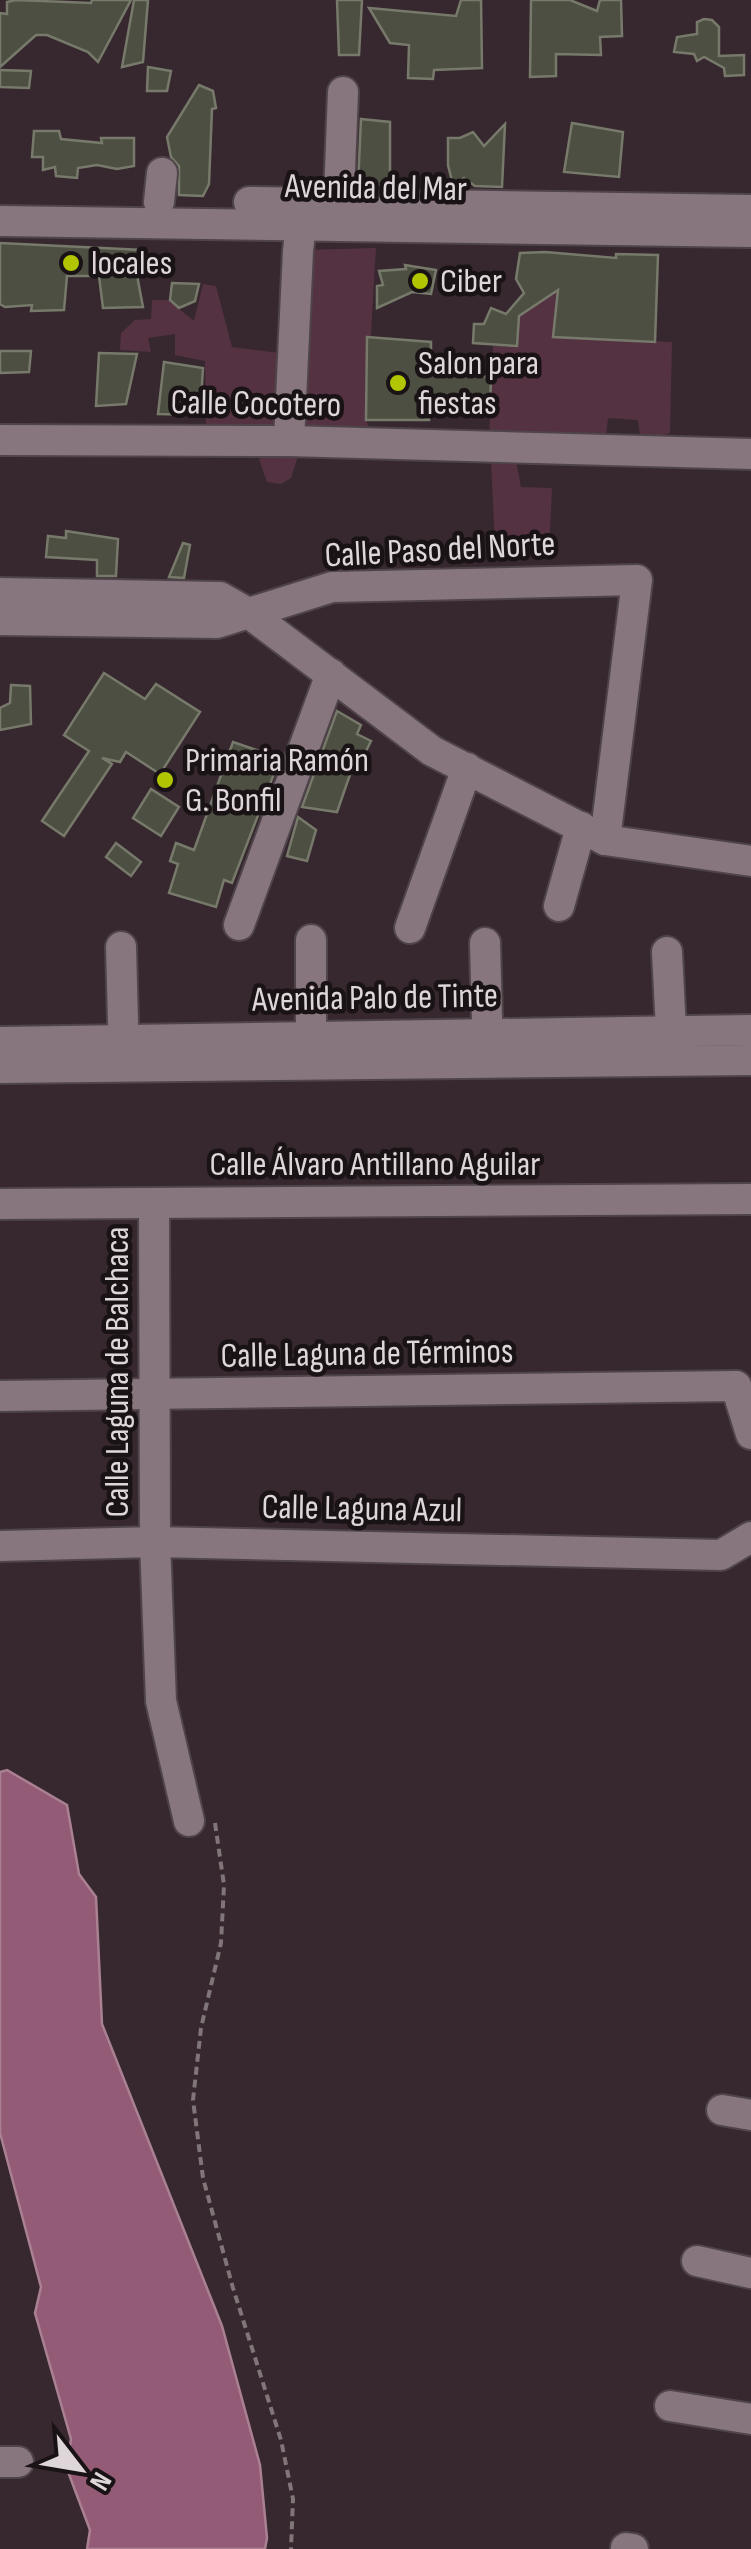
<svg xmlns="http://www.w3.org/2000/svg" width="751" height="2549" font-family="'Sofia Sans Condensed',sans-serif">
<style>
.green{fill:#543242}
.water{fill:#935b75;stroke:#aa8093;stroke-width:2.5}
.building{fill:#4c4f41;stroke:#777a6b;stroke-width:2.5}
.lines{fill:none;stroke-linecap:round;stroke-linejoin:round}
.minor-casing{stroke:#4f4449;stroke-width:34}
.path{stroke:#807579;stroke-width:4;stroke-dasharray:8 5;stroke-linecap:butt}
.minor{stroke:#87767e;stroke-width:30}
.poi-dot{fill:#b1c500;stroke:#1a1316;stroke-width:4}
.labels{text-anchor:middle;dominant-baseline:central;stroke-width:9;stroke-linejoin:round;paint-order:stroke}
.street-label{font-size:35px;fill:#dfd6d9;stroke:#1a1316}
.poi-label{font-size:35px;fill:#dfd6d9;stroke:#1a1316;text-anchor:start}
</style>
<rect width="100%" height="100%" fill="#36282e"/>
<g class="green">
<path d="M376,248l-10,172 8,21h-85l10,-191z"/>
<path d="M203,284l13,2 16,61 48,6v74h-74l-1,-66 -30,-6v-21l-27,4 3,14 -31,-2 1,-17 14,-13 16,-1 1,-19h16l26,21z"/>
<path d="M560,289l-6,48 118,5 -2,91 -29,11 -3,-24 -30,-2 -3,27 -116,-6 4,-93h23l3,-30z"/>
<path d="M273,451l13,6 13,-4 -8,25 -10,6 -14,-2 -8,-23z"/>
<path d="M516,460l5,27 31,1 -3,63 -54,-6 -4,-83z"/>
</g>
<path class="water" d="M7,1770l60,35 12,69 17,23 6,127 120,302 38,139 7,73 -2,11h-178l3,-19 -23,-61 4,-30 -36,-126 6,-26 -41,-154v-361z"/>
<g class="building">
<path d="M16,0l75,3 1,-3h39l-33,62 -10,-10 -41,-17h-11l-36,32v-54l7,1v-12z"/>
<path d="M134,0h14l-5,62 -21,5z"/>
<path d="M337,0h25l-3,55h-20z"/>
<path d="M461,0h20l1,68 -48,2 -1,9 -25,-1 1,-33 -19,-2 -21,-35 87,8z"/>
<path d="M531,0h39l27,11 3,-11h21l1,36 -22,1 1,18 -45,-1v22l-26,1z"/>
<path d="M704,19l8,1 7,7v29l25,-1v20l-19,1 -1,-8 -20,-11 -7,4 -3,-7 -20,-2 3,-15 20,-3v-12z"/>
<path d="M148,67l23,4 -4,20h-20z"/>
<path d="M0,70l31,1 -2,17 -29,-1z"/>
<path d="M199,85l14,6 3,17 -4,1 -3,75 -6,12 -24,-1v-29l-8,-9 -4,-20z"/>
<path d="M361,119l29,3v64l-32,-1z"/>
<path d="M572,123l51,9 -4,45 -55,-5z"/>
<path d="M505,124l-3,63 -27,-1 -11,-8 -11,7 -5,-20v-27h12l13,-6 11,14z"/>
<path d="M34,131h25l2,8 41,4 -1,-5h33v28l-17,3 -20,-4 -19,3 -1,10 -21,-2 -1,-9 -12,3v-13h-11z"/>
<path d="M0,243l142,7 -1,24 -5,-4 7,37 -40,1 -4,-32h-32l-3,34 -33,1 1,-6 -27,2 -5,-3z"/>
<path d="M545,252l71,6v-4l42,1 -3,87 -102,-5 5,-47 -39,26 -2,30 -44,-3 1,-19h10l7,-16 15,6 18,-21 -8,-14 4,-26z"/>
<path d="M405,265l31,5 -5,24 -19,-2 -35,16v-22l6,-1 -4,-14 27,-2z"/>
<path d="M172,283l27,1 -4,17 -16,7 -9,-8z"/>
<path d="M367,337l64,5v22l15,1v8l45,4 -1,32 -60,-6 -1,17h-63z"/>
<path d="M0,351h31l-2,21 -29,1z"/>
<path d="M99,353l38,1 -11,50 -30,2z"/>
<path d="M164,362l39,6 -3,47 -42,-1z"/>
<path d="M66,531l52,8 -2,37h-19v-16l-51,-3 2,-21 18,2z"/>
<path d="M183,543l7,2 -6,33 -15,-1z"/>
<path d="M104,673l41,26 11,-15 44,28 -40,62 -34,-22 -6,10 -18,-4 10,6 -48,72 -22,-15 47,-70 -25,-16z"/>
<path d="M11,685l19,1 1,38 -31,6v-22l10,-5z"/>
<path d="M337,711l24,14 -4,9 14,7 -14,28 -4,-3 -16,46 -35,-5z"/>
<path d="M233,742l47,16 -48,125 -8,-3 -8,27 -47,-14 9,-29 -8,-3 6,-18 18,7z"/>
<path d="M151,789l28,18 -18,29 -28,-18z"/>
<path d="M298,817l18,13 -9,31 -20,-5z"/>
<path d="M116,843l25,19 -10,14 -25,-19z"/>
</g>
<g class="lines">
<defs>
<g id="minor">
<path d="M159,202l3,-29"/>
<path d="M249,202l502,8"/>
<path d="M0,221l751,11"/>
<path d="M338,222l5,-130"/>
<path d="M0,440l289,1 462,13"/>
<path d="M289,441l9,-190 5,-46"/>
<path d="M0,593l220,4 30,17 182,137 173,89 146,21"/>
<path d="M0,620l217,3 115,-36 305,-7 -32,260"/>
<path d="M559,906l22,-79"/>
<path d="M239,925l92,-251"/>
<path d="M410,928l57,-160"/>
<path d="M311,940v117"/>
<path d="M485,943l3,112"/>
<path d="M121,947l3,112"/>
<path d="M667,952l5,97"/>
<path d="M0,1042l751,-12"/>
<path d="M0,1068l751,-8"/>
<path d="M154,1203l1,339 6,159 28,120"/>
<path d="M0,1204l751,-5"/>
<path d="M736,1386l15,48"/>
<path d="M0,1396l736,-10"/>
<path d="M0,1546l155,-4 566,13 30,-18"/>
<path d="M722,2110l29,5"/>
<path d="M697,2261l54,12"/>
<path d="M670,2406l81,13"/>
<path d="M0,2462h18"/>
<path d="M626,2548l7,1"/>
</g>
</defs>
<use href="#minor" class="minor-casing"/>
<path class="path" d="M215,1823l9,62 -3,58 -20,85 -8,72 10,78 30,110 48,152 12,59 -2,50"/>
<use href="#minor" class="minor"/>
</g>
<g class="poi-dot">
<circle cx="71" cy="263" r="10"/>
<circle cx="420" cy="281" r="10"/>
<circle cx="398" cy="383" r="10"/>
<circle cx="165" cy="780" r="10"/>
</g>
<g class="labels">
<g class="street-label">
<text transform="translate(376 188) rotate(1)">Avenida del Mar</text>
<text transform="translate(256 404) rotate(1)">Calle Cocotero</text>
<text transform="translate(440 550) rotate(-3)">Calle Paso del Norte</text>
<text transform="translate(375 998) rotate(-1)">Avenida Palo de Tinte</text>
<text x="375" y="1164">Calle Álvaro Antillano Aguilar</text>
<text transform="translate(367 1354) rotate(-1)">Calle Laguna de Términos</text>
<text transform="translate(117 1372) rotate(-90)">Calle Laguna de Balchaca</text>
<text transform="translate(362 1509) rotate(1)">Calle Laguna Azul</text>
</g>
<g class="poi-label">
<text x="91" y="263">locales</text>
<text x="440" y="281">Ciber</text>
<text x="418" y="363">Salon para<tspan x="418" dy="40">fiestas</tspan></text>
<text x="185" y="760">Primaria Ramón<tspan x="185" dy="40">G. Bonfil</tspan></text>
</g>
</g>
<g transform="translate(80 2469) rotate(121)" stroke="#1a1316" stroke-width="8" paint-order="stroke">
<path d="M0-8L18 38L0 25L-18 38Z" fill="#dfd6d9"/>
<text y="-15" font-size="28" font-weight="bold" text-anchor="middle" fill="#dfd6d9">N</text>
</g>
</svg>
